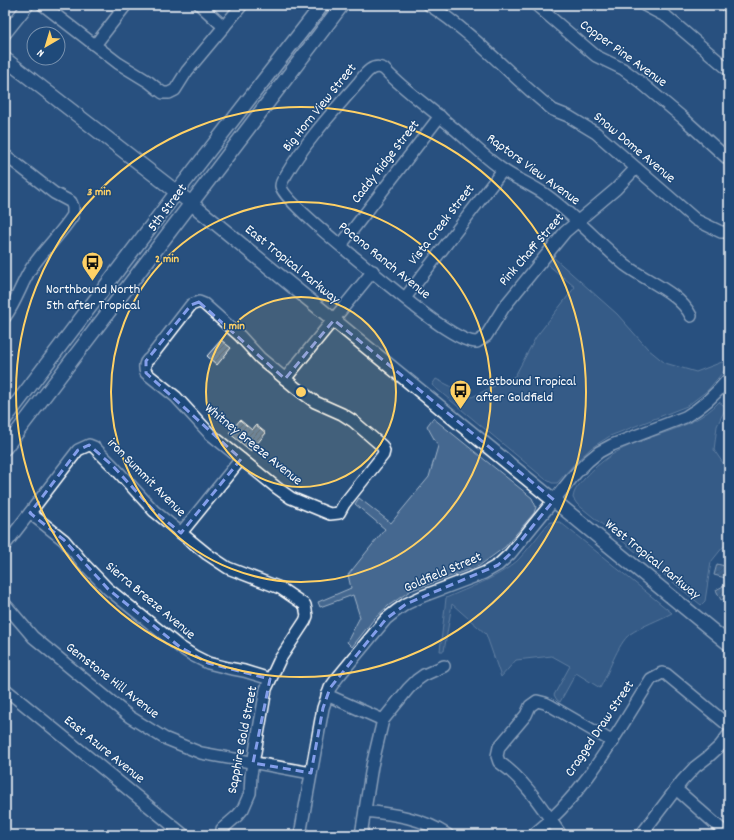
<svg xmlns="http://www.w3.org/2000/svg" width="734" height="840" font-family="Dekko,sans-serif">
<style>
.green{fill:#446890;stroke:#a2b4c8}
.building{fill:url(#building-hatch);stroke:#fff}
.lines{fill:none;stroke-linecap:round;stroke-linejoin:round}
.minor-casing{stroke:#fff;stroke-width:14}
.major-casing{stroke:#fff;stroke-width:16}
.minor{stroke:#1f4a7a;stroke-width:11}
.major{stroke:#1f4a7a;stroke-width:13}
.marked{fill:none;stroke:#839eea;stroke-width:3;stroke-dasharray:8 5;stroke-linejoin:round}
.ring{fill:none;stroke:#ffd166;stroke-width:2}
.labels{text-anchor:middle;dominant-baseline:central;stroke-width:3;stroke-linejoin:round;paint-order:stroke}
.street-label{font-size:14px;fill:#fff;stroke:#1f4a7a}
.poi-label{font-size:14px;fill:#fff;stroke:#1f4a7a}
.centre{fill:#ffd166;stroke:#1f4a7a;stroke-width:2}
.ring-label{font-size:12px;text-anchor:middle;font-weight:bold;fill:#ffd166;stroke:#1f4a7a;stroke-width:3;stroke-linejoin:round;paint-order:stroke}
</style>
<defs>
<pattern id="building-hatch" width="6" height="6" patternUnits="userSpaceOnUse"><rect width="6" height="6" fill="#5a7a9d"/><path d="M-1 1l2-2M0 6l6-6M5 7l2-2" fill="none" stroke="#536374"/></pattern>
</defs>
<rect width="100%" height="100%" fill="#28517f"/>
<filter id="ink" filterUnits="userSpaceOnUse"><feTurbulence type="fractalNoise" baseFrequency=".025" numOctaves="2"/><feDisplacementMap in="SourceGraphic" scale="8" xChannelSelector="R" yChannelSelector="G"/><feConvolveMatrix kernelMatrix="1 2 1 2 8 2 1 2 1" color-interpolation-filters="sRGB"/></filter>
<g filter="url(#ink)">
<g class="green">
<path d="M553,257l64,57 31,35 17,14 31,9 26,-10 5,5 -19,23 -21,16 -77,30 -19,12 -15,14 -19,21h-5l-7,-4 -113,-94 4,-6 36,18 43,-21 21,-39 39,-50 -28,-23z"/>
<path d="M719,402l7,5 -9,19 -3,24 15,22v72l-6,3 -12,15 -6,39 -4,4 -124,-101 -4,-6c1,-9 6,-13 12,-20 7,-8 16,-16 25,-22 34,-23 80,-23 109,-54z"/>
<path d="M433,418l99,80 4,9 -2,6 -29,34 -26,19 -69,25 -22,15 -14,13 -22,28 -5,-5 13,-25 -7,-22 -33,12 -2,-5 33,-14 -3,-13 37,-46 -30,-25 4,-6 32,25 38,-46 9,-31 -11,-20z"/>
<path d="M551,522h9l112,91c-13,7 -30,13 -42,21 -12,9 -22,40 -30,54l-24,-15 -16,29 -3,-2 -3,-5 16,-29 -18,-10 -36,4 -15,17 -15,-43 -34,-30 -8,47h-4l6,-53c24,-11 50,-19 71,-37 11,-11 20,-24 30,-36z"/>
</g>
<g class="building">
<path d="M221,340l10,8 -14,17 -10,-9z"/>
<path d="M240,420l12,10 4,-5 10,8 -15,18 -22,-18z"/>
<path d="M717,564l12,3v12l-15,-4z"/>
<path d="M729,583v13l-8,4 -5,-10z"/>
</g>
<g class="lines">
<defs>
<g id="minor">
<path d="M43,5l75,58 31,19 10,8 4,3h6l6,-3 12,-19 55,-66"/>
<path d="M200,5l24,22"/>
<path d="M429,5c46,29 82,72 124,105l15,6 28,17 100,87 25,12h8"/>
<path d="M536,5l60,51 27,13 16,12 44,37 46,42"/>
<path d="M644,5l23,12 62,53"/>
<path d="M726,5l3,3"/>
<path d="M5,34l23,-29"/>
<path d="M95,45l31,-40"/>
<path d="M5,155l49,38 17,9 2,5v8c-12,19 -30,35 -43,55 -9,15 -14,32 -25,47"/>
<path d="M636,168l-20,21 -51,43 -61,75 -18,29 -9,6c-16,1 -51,-27 -64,-37 -19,-16 -131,-103 -132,-119 0,-5 3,-7 5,-11 20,-34 47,-63 73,-93 6,-8 13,-19 25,-13 20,21 45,38 67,57 16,13 31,29 48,41 14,11 32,17 47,28 28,20 52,47 79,70 21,16 54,27 66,51"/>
<path d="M341,245l99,-129"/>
<path d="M405,298l98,-128"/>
<path d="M199,302l5,2 36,32 20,22 36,30 19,14 27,12 11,7 29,25 2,5 -1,4 -39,49 -5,9 -9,1 -5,-2 -34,-14 -14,-10 -68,-55 -33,-36 -30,-24c-2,-6 -2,-11 4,-15l41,-53z"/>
<path d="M285,379l88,-108"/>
<path d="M30,513l34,27 20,24 24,25 72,58 14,9 14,7 20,5 16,3 26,8"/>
<path d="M181,533l60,-74"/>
<path d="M5,545l73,-95 11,-5 5,2 19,19 41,45 53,43 21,14 52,20 25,17 2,11 -2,5 -25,38 -14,30 -15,86 -1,18 -7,16 -6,7 -15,13"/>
<path d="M5,604l28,33 11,9 86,71 34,21 37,15 110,20"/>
<path d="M5,689l179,146"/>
<path d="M327,695l56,25"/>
<path d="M676,789l52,46"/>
<path d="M365,811c29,3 57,7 83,24"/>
<path d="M300,835l23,-127 7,-20 8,-11 48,-58 10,-8 10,-7 17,-8 61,-23 14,-8 12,-11 66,-81 12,-12 11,-9 13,-7 73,-28c18,-10 31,-23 44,-39"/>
<path d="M361,835l11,-69 11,-46 25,-31 9,-9 7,-5 20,-9"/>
<path d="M533,835c52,-41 83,-101 118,-156l11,-6 4,1 63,52"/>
<path d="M561,835c-18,-26 -36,-55 -62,-73l-2,-6 2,-9 27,-32 4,-9 7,-5 8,2 6,3 62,36"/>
<path d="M641,835l41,-54 13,-14 13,-10 12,-11 9,-12"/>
</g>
<g id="major">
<path d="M5,59l187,145 537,440"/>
<path d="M5,419l172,-227 145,-187"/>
<path d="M5,448l337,-443"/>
</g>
</defs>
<use href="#minor" class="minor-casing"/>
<use href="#major" class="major-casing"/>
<use href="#minor" class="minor"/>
<use href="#major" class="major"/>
</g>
</g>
<path d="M0 0H734V840H0ZM199,302l86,77 49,-59 220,180 -44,54 -12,11 -92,39 -20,15 -56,69 -7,20 -12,65 -58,-10 17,-84 -62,-16 -28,-16 -72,-58 -44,-49 -34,-27 48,-63 11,-5 24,21 41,45 27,22 60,-74 -95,-86v-12l45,-56z" fill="#28517f" fill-opacity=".55" fill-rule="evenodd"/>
<path class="marked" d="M199,302l86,77 49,-59 220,180 -44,54 -12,11 -92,39 -20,15 -56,69 -7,20 -12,65 -58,-10 17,-84 -62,-16 -28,-16 -72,-58 -44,-49 -34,-27 48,-63 11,-5 24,21 41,45 27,22 60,-74 -95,-86v-12l45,-56z"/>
<circle cx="301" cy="392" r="95" fill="#ffd166" fill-opacity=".12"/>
<g class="ring">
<circle cx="301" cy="392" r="95"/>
<circle cx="301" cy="392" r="190"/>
<circle cx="301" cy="392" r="285"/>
</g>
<defs>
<symbol id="bus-pin" viewBox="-11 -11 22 30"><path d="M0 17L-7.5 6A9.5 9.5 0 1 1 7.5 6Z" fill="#ffd166" stroke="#1f4a7a"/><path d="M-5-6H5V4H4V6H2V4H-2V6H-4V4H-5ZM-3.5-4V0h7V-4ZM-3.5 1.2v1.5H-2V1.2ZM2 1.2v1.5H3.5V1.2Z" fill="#111"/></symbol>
</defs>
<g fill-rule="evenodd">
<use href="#bus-pin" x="80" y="250" width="25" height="34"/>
<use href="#bus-pin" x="448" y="378" width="25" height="34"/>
</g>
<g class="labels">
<g class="street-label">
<text transform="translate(623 54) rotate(36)">Copper Pine Avenue</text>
<text transform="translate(320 108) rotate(-51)">Big Horn View Street</text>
<text transform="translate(634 148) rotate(40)">Snow Dome Avenue</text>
<text transform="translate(386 162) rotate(-52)">Caddy Ridge Street</text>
<text transform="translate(533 170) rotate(36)">Raptors View Avenue</text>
<text transform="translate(168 208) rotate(-53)">5th Street</text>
<text transform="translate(442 225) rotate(-52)">Vista Creek Street</text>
<text transform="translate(532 250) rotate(-49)">Pink Chaff Street</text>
<text transform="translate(384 261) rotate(39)">Pocono Ranch Avenue</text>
<text transform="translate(292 265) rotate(39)">East Tropical Parkway</text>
<text transform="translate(253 445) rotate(39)">Whitney Breeze Avenue</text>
<text transform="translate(146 478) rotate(45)">iron Summit Avenue</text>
<text transform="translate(652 560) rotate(39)">West Tropical Parkway</text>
<text transform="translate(443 573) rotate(-23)">Goldfield Street</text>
<text transform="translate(150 601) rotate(40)">Sierra Breeze Avenue</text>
<text transform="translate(112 681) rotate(38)">Gemstone Hill Avenue</text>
<text transform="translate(600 729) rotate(-56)">Cragged Draw Street</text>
<text transform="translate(243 740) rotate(-79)">Sapphire Gold Street</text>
<text transform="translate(104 750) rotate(39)">East Azure Avenue</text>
</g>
<g class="poi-label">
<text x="93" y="290">Northbound North<tspan x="93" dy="16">5th after Tropical</tspan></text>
<text x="476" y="382" text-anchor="start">Eastbound Tropical<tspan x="476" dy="16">after Goldfield</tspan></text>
</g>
</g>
<circle cx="301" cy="392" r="6" class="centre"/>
<g class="ring-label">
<text x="99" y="195">3 min</text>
<text x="167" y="262">2 min</text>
<text x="234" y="329">1 min</text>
</g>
<rect width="734" height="840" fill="none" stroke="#1f4a7a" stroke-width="20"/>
<rect x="10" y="10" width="714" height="820" fill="none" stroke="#fff" stroke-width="1.5" filter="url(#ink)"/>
<g transform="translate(46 46) rotate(218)"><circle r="19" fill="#1f4a7a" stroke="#7992af"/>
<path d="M0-3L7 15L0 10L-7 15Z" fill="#ffd166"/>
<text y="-6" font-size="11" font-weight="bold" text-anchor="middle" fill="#ffffff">N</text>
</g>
</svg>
